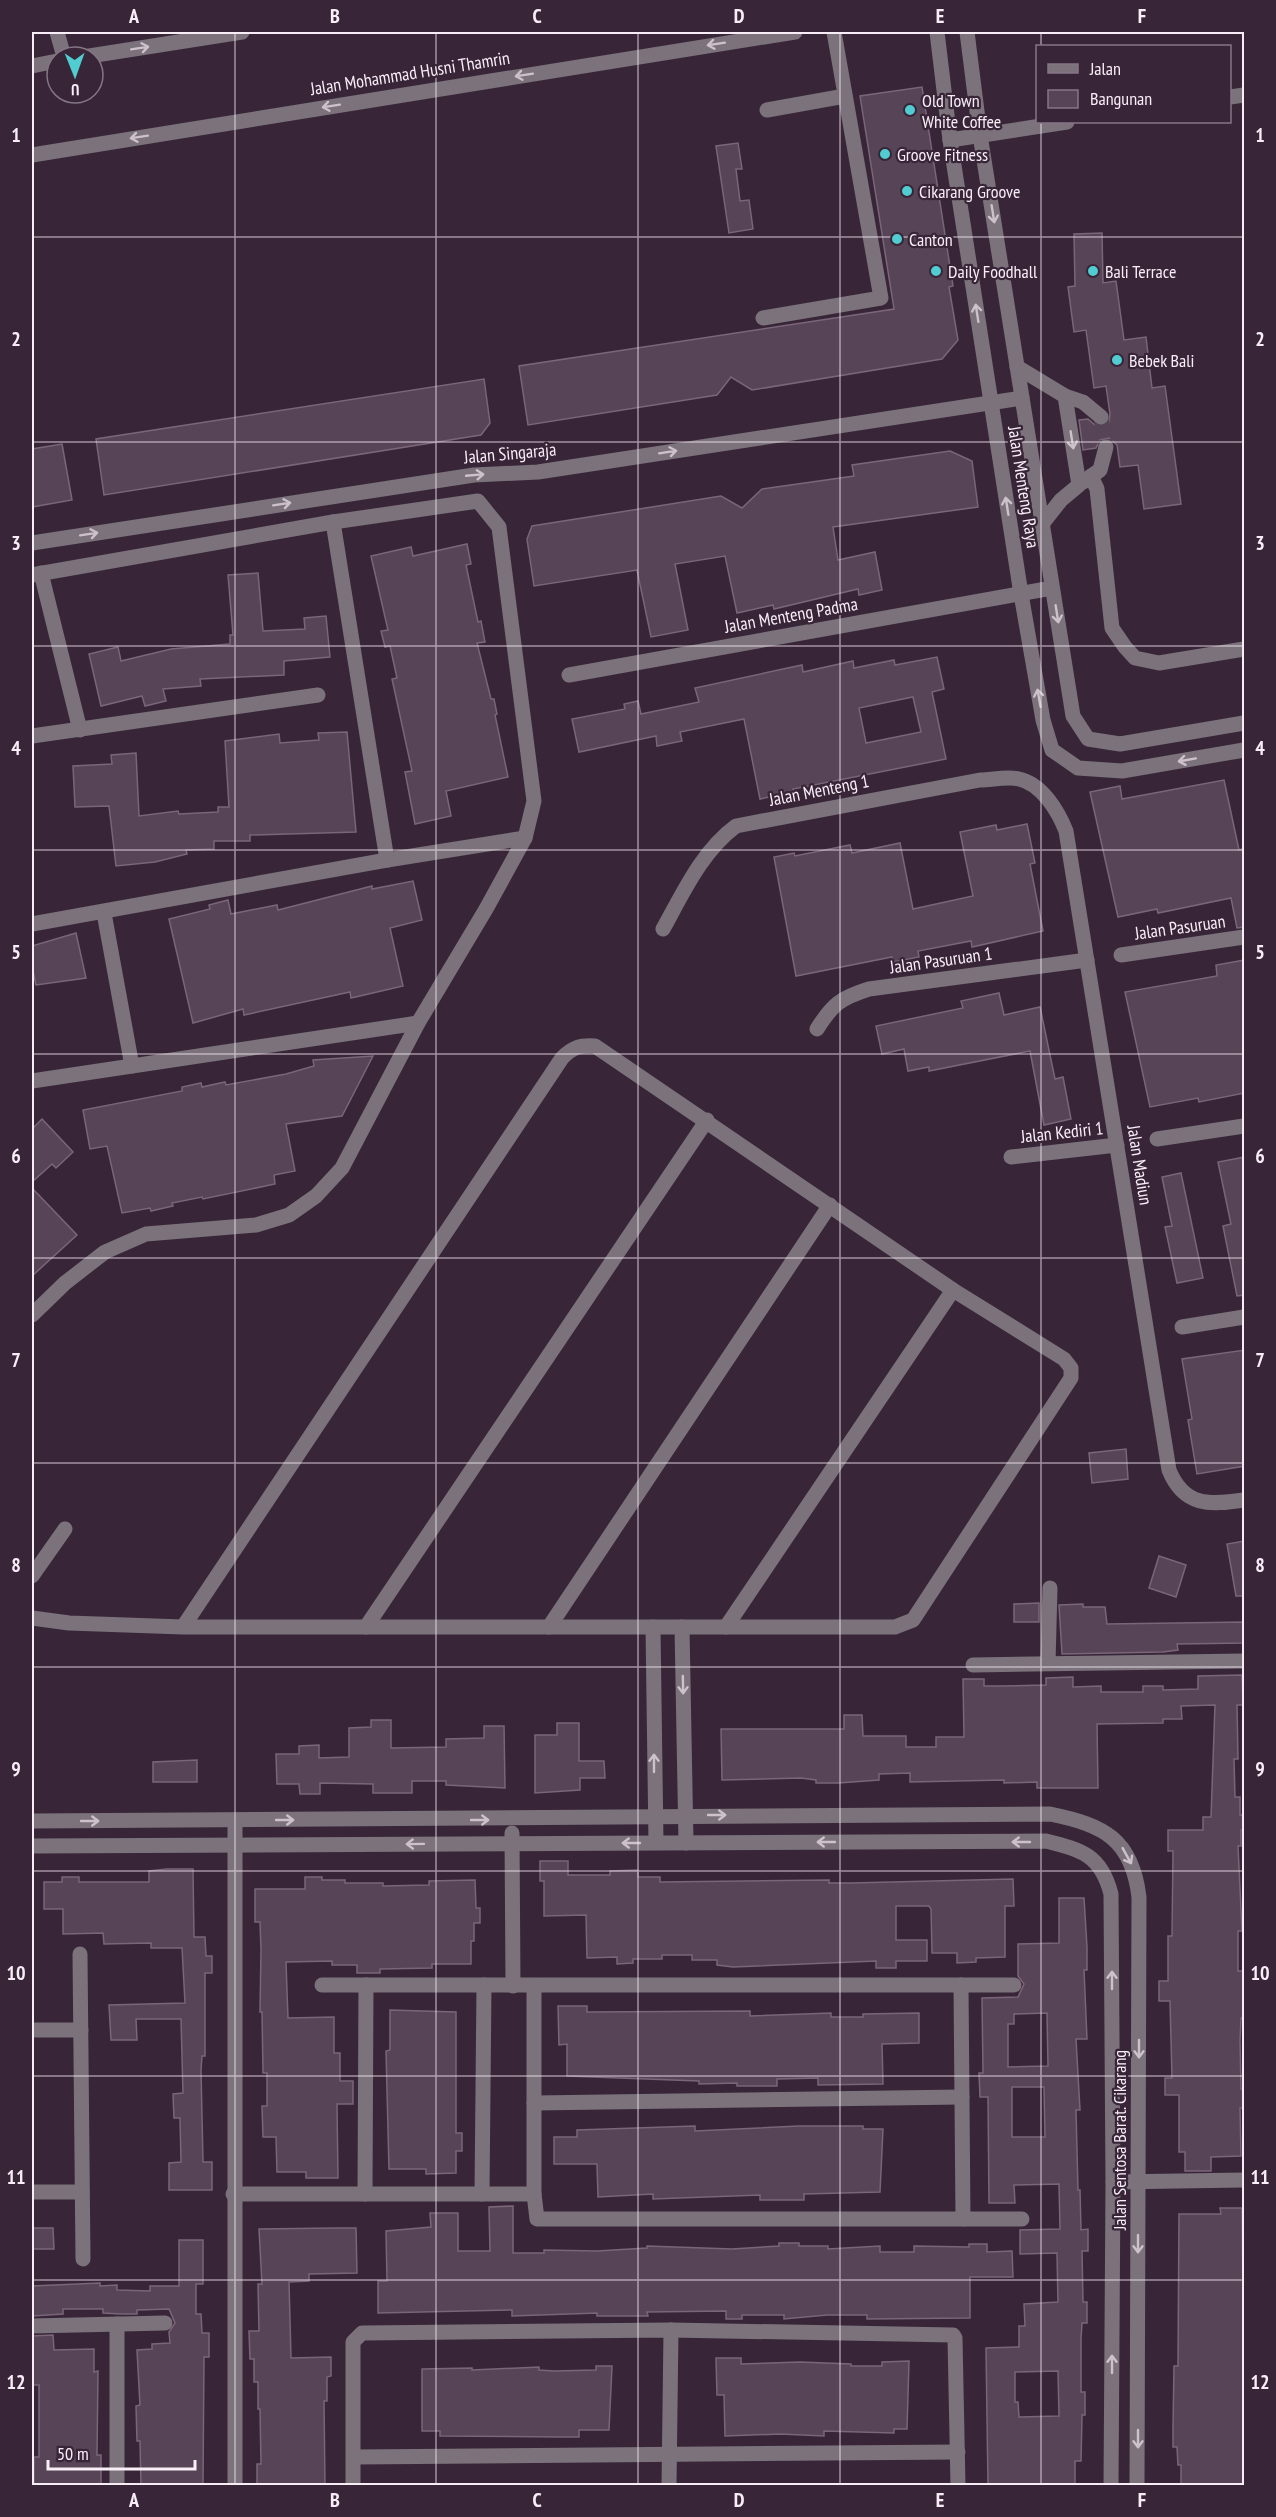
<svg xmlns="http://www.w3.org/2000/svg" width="1276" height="2517" font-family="'PT Sans Narrow',sans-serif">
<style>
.building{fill:#574457;stroke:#7a6579;stroke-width:1.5;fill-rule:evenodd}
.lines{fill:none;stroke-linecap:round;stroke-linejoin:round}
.minor-tunnel{stroke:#545;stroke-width:15;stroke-dasharray:15 8;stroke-linecap:butt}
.minor{stroke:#7b727b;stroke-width:15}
.oneway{stroke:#cdc2cc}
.grid{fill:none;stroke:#f9edf8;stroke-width:1.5;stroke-opacity:0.55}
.poi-dot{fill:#51ccd1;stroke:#382638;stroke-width:2}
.labels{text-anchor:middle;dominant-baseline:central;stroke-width:4.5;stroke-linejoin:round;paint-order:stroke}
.street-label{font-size:18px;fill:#f9edf8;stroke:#382638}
.poi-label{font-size:18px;fill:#f9edf8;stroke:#382638;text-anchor:start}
.neatline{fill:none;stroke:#f9edf8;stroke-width:2}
.grid-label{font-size:20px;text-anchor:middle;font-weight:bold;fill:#f9edf8}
</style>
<rect width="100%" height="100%" fill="#382638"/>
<g class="building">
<path d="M922,87l31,199 -4,1 9,53 -16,19 -190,31 -21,-13 -14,18 -189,30 -9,-59 375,-57 -34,-213z"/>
<path d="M738,143l4,26h-6l4,32 9,-1 4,29 -24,4 -13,-87z"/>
<path d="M1102,233l1,50 13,-2 8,59 22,-3 6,51 13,-2 16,118 -37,5 -6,-44 -18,2 -3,-22 -8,-7 -9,2 -4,8 -13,2 -4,-30 9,-1 7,6 9,1 5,-3 1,-9 -4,-28 -12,2 -8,-58 -12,2 -6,-45 7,-1 -1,-52z"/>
<path d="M484,379l6,44 -9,12 -377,60 -8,-56z"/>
<path d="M62,444l10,56 -40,7v-58z"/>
<path d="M950,451l22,10 6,46 -145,20 5,33 37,-8 7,38 -23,5 -1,-6 -84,20 -1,-4 -36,8 -12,-57 -50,8 13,66 -37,7 -14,-67 -103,16 -7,-47 5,-13 189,-30 21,12 20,-19 92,-13 -2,-11z"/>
<path d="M467,544l4,20 -5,1 12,57 3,-1 4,21 -8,1 14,56h3l3,15 -2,1 13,62 -62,14 5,25 -36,8 -10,-52 7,-1 -20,-92 5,-1 -7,-32 -5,1 -4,-16 7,-1 -17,-74 40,-9 2,9z"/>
<path d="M258,573l5,58 42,-2 -1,-11 22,-2 4,41 -46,4v14l-84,4 1,7 -38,3 3,12 -21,5 -3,-10 -41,10 -12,-52 29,-7 3,14 50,-12 59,-5v-9h3l-5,-60z"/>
<path d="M937,657l7,32 -12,3 14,67 -153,30 1,3 -34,7 -16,-80 -64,13 2,9 -25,5 -1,-10 -77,16 -7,-33 53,-10 -1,-5 14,-3 3,13 58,-12 -4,-14 107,-23 1,7 50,-11 1,7 40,-8 1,5zM913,697l8,35 -55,11 -7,-35z"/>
<path d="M347,732l9,100 -106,3v6h-36v8l-28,1 1,4 -32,8 -39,4 -7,-60 -34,1 -2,-41 39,-2 -1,-9 25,-2 3,63 39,-5 1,3 39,-2v-5h11l-4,-66 54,-7 1,9 39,-3 -1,-7z"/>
<path d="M1224,780l15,70 6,-2v79l-8,1 -6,-30 -73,15 -1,-4 -39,8 -28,-125 30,-6 2,13z"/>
<path d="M1027,824l8,39 -5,1 13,67 -71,16 -1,-6 -53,10 1,6 -26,5 -1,-5 -96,19 -22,-119 20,-4 1,3 55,-11 2,8 48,-10 13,66 60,-13 -13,-64 36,-7 1,5z"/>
<path d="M413,881l9,39 -32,8 13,58 -52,12 -1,-6 -106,23 -1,-6 -50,14 -24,-104 41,-10 -1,-4 19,-5 3,14 46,-9 1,5 94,-24v3z"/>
<path d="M76,933l10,45 -50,7 -4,-19v-20z"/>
<path d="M1245,960v133l-46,9 -1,-4 -48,9 -25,-115 92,-16 -1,-11z"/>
<path d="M999,993l5,22 36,-8 15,72 8,-2 8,42 -27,6 -14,-74 -101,20v-4l-21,4 -4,-22 -22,5 -6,-28 87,-18 -2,-7z"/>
<path d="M373,1056l-31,60 -56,8 9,47 -21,4 1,9 -72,15 -1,-2 -30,6 1,3 -22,5 -1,-3 -28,5 -15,-67 -17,3 -7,-39 99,-19v-4l19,-4 1,4 23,-5 1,3 60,-11 28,-8 -1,-6z"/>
<path d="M42,1119l31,33 -17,16 -4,-4 -20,18v-53z"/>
<path d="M1245,1157v138l-8,1 -14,-70 8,-2 -13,-62z"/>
<path d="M1181,1173l22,105 -26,5 -12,-56 7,-1 -10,-49z"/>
<path d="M32,1188l45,47 -45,41z"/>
<path d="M1245,1350v116l-48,8 -9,-54 4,-1 -10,-60z"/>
<path d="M1126,1449l2,30 -36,4 -3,-30z"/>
<path d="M1245,1541v55h-9l-9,-52z"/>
<path d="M1159,1556l27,9 -10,32 -27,-9z"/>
<path d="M1039,1603v19h-25v-18z"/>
<path d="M1083,1604v3h22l2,17 138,-2v21l-68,1 1,6 -15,2 -101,2 -3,-49z"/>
<path d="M1242,1675l1,30h-6l1,54h-4l1,38h5v18h4v15h-3v16h-3l4,85h-4v40h5l1,47h-3l-1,23 1,48h4v19h-5l1,48 -30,1v14h-26v-19h-6v-57h-14v-17h7l-2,-77h-11v-20h9v-45h4l1,-85h-5v-21h35v-13h8l4,-112 -34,1 1,13h-19v4l-66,1 1,64h-61v-6l-33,1v-3l-94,2v-9l-31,1v6l-41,3h-22v-3l-15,-2 -79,2 -1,-51h123v-14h18l1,21h43v11h30v-10h28l-1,-58h21v7h19l43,-1v-7l27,-1v10l28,-1v6h42v-6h20v4l35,-1v-13z"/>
<path d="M371,1720h20v28l55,-1v-8l38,-1v-12h20l1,62 -59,-3v-4h-34v12h-39v-9l-53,-1v11h-20l-1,-10h-22l-1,-30h23v-8l20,-1v13l30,-1v-29l22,-1z"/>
<path d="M557,1723h22v38h25l1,17h-25v12l-45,3v-58h22z"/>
<path d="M197,1760v22h-44v-20z"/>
<path d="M540,1861h28v14h42v-4l28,-1v7h22v5l169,-2v3h22l162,-4 1,27h-9v51l-29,1v4l-19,1v-10h-25l-1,-44 -2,-3h-33v34h31v21h-31v7h-20v-7l-143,6 -16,-2v-5h-25v-5h-30v4h-29v4l-16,1v-7l-30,1 -1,-43 -42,1v-35h-4z"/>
<path d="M167,1869h26l1,68h11l1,19h6v17h-7v83h-3l-1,14 2,92h9v28h-43v-27l12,-1 -1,-44h-6l-1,-24 10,-1 -2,-74h-45l1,21h-26l-2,-35 76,-2 -3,-55h-31v-5l-47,1 -1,-11 -40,1v-25h-19v-27h18v-5h17v5h70v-11z"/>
<path d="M305,1877h17v3h23v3h38v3l46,-1v-4l46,-1 1,28h4v15h-6v18h-3v23h-39v4l-52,1v4h-23v-8h-25v-4l-46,1 2,56 46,-1v36h6v28h13v23h-16l1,74h-32v-6h-29l-1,-35h-13l-1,-31h5v-33h-4l-1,-61h-2l1,-62 -1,-28h-5v-33h50z"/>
<path d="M1059,1898h25l3,49v23h-3l3,69h-11l4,71h-4l2,80h2l1,40 7,-1v22h-6l1,51h4v21h-5l-1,16v53h4v23h-3l-1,46h-6v24l-87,1 -2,-138 33,-1v-21h6l-1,-22 34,-2 -1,-49 -37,1v-24l40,-1 -1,-45 -45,1 1,18h-26l-1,-106h-8l-1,-24h4l-1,-75 36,-1 6,-13 -6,-8v-32l41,-1zM1047,2013l1,53 -40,1v-43h6v-10zM1012,2087h32l1,50h-33zM1058,2371l1,45 -40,1 -1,-15h-3v-30z"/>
<path d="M558,2006h29v6l163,-1v5l81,-3v4h32v-3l56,-1v30l-37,1 1,40 -65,1v-7l-41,1v7h-40v-3l-38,1v-3l-132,-5v-32l-8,1z"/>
<path d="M390,2010l66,2v121h6v18h-6v22l-30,1v-5h-37l-3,-118 4,-1z"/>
<path d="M695,2126v5l104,-5h64v3h20l-3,63 -76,2v6h-44v-5l-107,4v-5l-55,3 -1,-33h-43v-27h23v-7z"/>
<path d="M513,2206v47h31v-3l53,1 50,-3v-2l85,3 47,-3v-3h20v3h29v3l52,-3v6h34v-6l55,1v-3h18v8l25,-1 1,26h-43v41l-103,1v-4h-40l-43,4v-4h-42v4h-16v-8l-79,1 1,4h-51v-3l-85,3v-6l-134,3v-32h9l-1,-50 45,-4 -1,-14h28v38h32l-1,-44z"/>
<path d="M1220,2208h22l3,278h-64v-21h-3l-1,-18h-4v-20l1,-61h4l1,-152h42z"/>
<path d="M32,2228h21l1,21h-22z"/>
<path d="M337,2228h19l1,45 -48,1v7l-20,1 2,76 40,-1v19l-4,1v24h-3l1,85h-68v-22h4l-1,-55h-2v-27h-4v-23h-4l-1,-28h10l-1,-47h4l-3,-55z"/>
<path d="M179,2240h24v44h-7v30h5l1,19h7v24h-5l-1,129h-62l-1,-45h-3l-1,-35 4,-1 -3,-55 15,-1v-5l18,-1 -1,-11 6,-9 -6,-14 -32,1v4h-16l-18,-1v-4h-40v5l-31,2v-30l68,-3v3l17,-1v5l33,1v-5h29z"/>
<path d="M53,2335l1,15 40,-1v23l4,-1 -1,84h4v31h-67v-29h5v-72h-6l-1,-49z"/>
<path d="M716,2358h25v6l59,-2 51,2v2h31v-4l27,-1 -2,68h-13v4l-70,-2v5l-44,-2 -55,2 -1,-41h-7z"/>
<path d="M596,2366h16l-3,64h-30v7h-18l-121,-1v-5h-18v-62l50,-1v2l67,-3v3l15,1 42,-1z"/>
</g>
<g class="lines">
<path class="minor-tunnel" d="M1101,417l5,30"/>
<g class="minor">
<path d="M57,32l7,25"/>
<path d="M937,32l13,108 71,454 22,126 9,30 26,18 44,3 122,-21"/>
<path d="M967,32l13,103 93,581 15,23 32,5 124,-21"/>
<path d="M83,57l159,-25"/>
<path d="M32,66l25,-5"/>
<path d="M1230,97l14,-2"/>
<path d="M767,110l78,-14"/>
<path d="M950,140l117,-18"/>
<path d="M32,155l763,-123"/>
<path d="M763,318l118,-20 -47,-266"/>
<path d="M1017,367l48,29 14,89 -18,15 -19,24"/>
<path d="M1065,396l18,6 18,15"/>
<path d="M1091,476l6,13 15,139 13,19 10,11 24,5 85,-14"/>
<path d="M1083,482l17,-12 6,-23"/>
<path d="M32,543l442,-68 64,-3 484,-74"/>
<path d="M41,573l39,157"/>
<path d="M32,575l301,-53"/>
<path d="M569,675l483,-87"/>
<path d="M32,736l286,-41"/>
<path d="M104,913l28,153"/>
<path d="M32,924l355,-64 138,-22"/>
<path d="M663,929c20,-36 39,-78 73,-103l244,-46c12,0 27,-4 39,-1 23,5 39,32 47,52l103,639c15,37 41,35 75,30"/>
<path d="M1121,955l123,-18"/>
<path d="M817,1029c15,-24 23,-31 52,-40l218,-29"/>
<path d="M32,1081l386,-58"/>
<path d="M1157,1139l87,-13"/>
<path d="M1011,1157l106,-12"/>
<path d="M32,1315l33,-32 40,-31 41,-18 110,-9 33,-10 27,-19 26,-28 76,-145 68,-114 39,-71 9,-37 -35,-274 -21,-26 -145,21 54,338"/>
<path d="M1182,1327l62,-10"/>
<path d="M32,1576l33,-47"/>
<path d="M32,1618l37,5 114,4h712l18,-7 158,-242v-10l-7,-9 -111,-69 -358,-244c-15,-1 -22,1 -33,12l-379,569"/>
<path d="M366,1627l341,-507"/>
<path d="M549,1627l281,-422"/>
<path d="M653,1627l3,215"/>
<path d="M682,1627l4,216"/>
<path d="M726,1627l227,-337"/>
<path d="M1048,1663l2,-75"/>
<path d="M973,1665l271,-4"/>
<path d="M32,1821l1018,-7c54,11 82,25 89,83l-2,589"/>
<path d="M512,1833l1,153"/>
<path d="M32,1846l1014,-5c36,9 55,14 65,53l2,288 -2,304"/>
<path d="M80,1954l3,305"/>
<path d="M322,1985h692"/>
<path d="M961,1985l2,234"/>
<path d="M534,1986v208l3,25h485"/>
<path d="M32,2030h49"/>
<path d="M534,2103l428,-6"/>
<path d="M1113,2182l131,-2"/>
<path d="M32,2192h50"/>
<path d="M233,2194h301"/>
<path d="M365,2194l1,-209"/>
<path d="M482,2194l2,-209"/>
<path d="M32,2326l133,-3"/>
<path d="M354,2457l604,-5"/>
<path d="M117,2486v-162"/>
<path d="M235,2486v-665"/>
<path d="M353,2486v-144l9,-9 309,-3 282,5 2,3 3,148"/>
<path d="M669,2486l2,-156"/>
</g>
</g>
<defs><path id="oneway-shaft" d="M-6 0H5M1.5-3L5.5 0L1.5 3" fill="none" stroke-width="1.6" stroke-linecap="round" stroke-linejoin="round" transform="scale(1.5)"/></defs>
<g class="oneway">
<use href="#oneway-shaft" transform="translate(716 44) rotate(171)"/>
<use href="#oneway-shaft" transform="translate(140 48) rotate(-9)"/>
<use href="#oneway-shaft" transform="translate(524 75) rotate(171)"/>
<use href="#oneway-shaft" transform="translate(331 106) rotate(171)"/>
<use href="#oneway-shaft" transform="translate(139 137) rotate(171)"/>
<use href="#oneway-shaft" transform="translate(993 214) rotate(81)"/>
<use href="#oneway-shaft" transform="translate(977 313) rotate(-99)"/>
<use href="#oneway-shaft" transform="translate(1072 440) rotate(81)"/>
<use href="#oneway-shaft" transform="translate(668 452) rotate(-9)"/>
<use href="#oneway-shaft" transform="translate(475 475) rotate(-5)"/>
<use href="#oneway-shaft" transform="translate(282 504) rotate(-9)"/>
<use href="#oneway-shaft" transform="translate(1007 506) rotate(-99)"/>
<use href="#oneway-shaft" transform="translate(89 534) rotate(-9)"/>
<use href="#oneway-shaft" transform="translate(1057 614) rotate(81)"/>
<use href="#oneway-shaft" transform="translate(1039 698) rotate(-100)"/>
<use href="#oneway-shaft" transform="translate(1187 760) rotate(170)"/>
<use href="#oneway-shaft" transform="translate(683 1685) rotate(89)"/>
<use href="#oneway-shaft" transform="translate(654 1763) rotate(-90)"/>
<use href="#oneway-shaft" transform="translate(717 1815)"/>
<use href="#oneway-shaft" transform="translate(285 1820)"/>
<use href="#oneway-shaft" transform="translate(480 1820)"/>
<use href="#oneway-shaft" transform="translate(90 1821)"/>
<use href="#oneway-shaft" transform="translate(826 1842) rotate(180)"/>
<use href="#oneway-shaft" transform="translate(1021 1842) rotate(180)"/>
<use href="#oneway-shaft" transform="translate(631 1843) rotate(180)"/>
<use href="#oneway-shaft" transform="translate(415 1844) rotate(179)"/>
<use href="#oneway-shaft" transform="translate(1127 1856) rotate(61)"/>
<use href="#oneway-shaft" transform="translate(1112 1980) rotate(-90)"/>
<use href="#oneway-shaft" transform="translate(1139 2049) rotate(90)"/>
<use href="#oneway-shaft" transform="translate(1138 2244) rotate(90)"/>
<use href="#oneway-shaft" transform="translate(1112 2364) rotate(-90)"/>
<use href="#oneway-shaft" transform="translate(1138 2439) rotate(90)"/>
</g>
<path class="grid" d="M235,32v2454M436,32v2454M638,32v2454M840,32v2454M1041,32v14M1041,122v2364M32,237h1212M32,442h1212M32,646h1212M32,850h1212M32,1054h1212M32,1258h1212M32,1463h1212M32,1667h1212M32,1871h1212M32,2076h1212M32,2280h1212"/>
<g class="poi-dot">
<circle cx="910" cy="110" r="6"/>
<circle cx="885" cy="154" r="6"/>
<circle cx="907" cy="191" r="6"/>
<circle cx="897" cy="239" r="6"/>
<circle cx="936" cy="271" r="6"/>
<circle cx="1093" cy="271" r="6"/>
<circle cx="1117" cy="360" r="6"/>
</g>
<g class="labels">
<g class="street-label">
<text transform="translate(410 73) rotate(-9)">Jalan Mohammad Husni Thamrin</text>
<text transform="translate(510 453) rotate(-5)">Jalan Singaraja</text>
<text transform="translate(1024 487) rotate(81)">Jalan Menteng Raya</text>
<text transform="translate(791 615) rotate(-10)">Jalan Menteng Padma</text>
<text transform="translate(819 790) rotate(-11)">Jalan Menteng 1</text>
<text transform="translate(1180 927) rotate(-8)">Jalan Pasuruan</text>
<text transform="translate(941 960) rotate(-8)">Jalan Pasuruan 1</text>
<text transform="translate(1062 1132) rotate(-6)">Jalan Kediri 1</text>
<text transform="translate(1140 1165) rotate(81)">Jalan Madiun</text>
<text transform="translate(1119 2140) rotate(-90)">Jalan Sentosa Barat. Cikarang</text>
</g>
<g class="poi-label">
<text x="922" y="100">Old Town<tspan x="922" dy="21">White Coffee</tspan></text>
<text x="897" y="154">Groove Fitness</text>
<text x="919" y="191">Cikarang Groove</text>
<text x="909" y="239">Canton</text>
<text x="948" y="271">Daily Foodhall</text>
<text x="1105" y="271">Bali Terrace</text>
<text x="1129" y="360">Bebek Bali</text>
</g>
</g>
<rect width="1276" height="2517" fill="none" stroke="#382638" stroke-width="66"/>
<rect x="1036" y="45" width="195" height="78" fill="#382638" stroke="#857685" stroke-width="1.5"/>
<rect x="1048" y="64" width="30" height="9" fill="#7b727b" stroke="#857685" stroke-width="1.5"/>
<text x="1090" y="75" font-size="18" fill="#f9edf8">Jalan</text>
<rect x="1048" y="90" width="30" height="18" fill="#574457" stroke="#857685" stroke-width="1.5"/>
<text x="1090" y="105" font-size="18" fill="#f9edf8">Bangunan</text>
<g transform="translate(75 75) rotate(179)"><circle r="28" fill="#382638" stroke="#857685" stroke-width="1.5"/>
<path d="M0-4.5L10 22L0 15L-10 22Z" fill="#51ccd1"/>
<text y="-9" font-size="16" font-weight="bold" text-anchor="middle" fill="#f9edf8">U</text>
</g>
<path d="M48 2460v9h147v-9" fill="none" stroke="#f9edf8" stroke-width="3"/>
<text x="57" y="2460" font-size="18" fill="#f9edf8" stroke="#382638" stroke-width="4.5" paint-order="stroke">50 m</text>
<rect x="33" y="33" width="1210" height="2451" class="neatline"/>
<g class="grid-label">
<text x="134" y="23">A</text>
<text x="335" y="23">B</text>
<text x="537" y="23">C</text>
<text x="739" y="23">D</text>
<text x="940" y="23">E</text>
<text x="1142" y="23">F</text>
<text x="16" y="142">1</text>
<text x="1260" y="142">1</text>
<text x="16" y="346">2</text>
<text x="1260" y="346">2</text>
<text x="16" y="550">3</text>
<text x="1260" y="550">3</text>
<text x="16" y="755">4</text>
<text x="1260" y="755">4</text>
<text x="16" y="959">5</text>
<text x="1260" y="959">5</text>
<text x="16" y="1163">6</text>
<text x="1260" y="1163">6</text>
<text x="16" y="1367">7</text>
<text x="1260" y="1367">7</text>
<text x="16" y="1572">8</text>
<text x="1260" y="1572">8</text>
<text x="16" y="1776">9</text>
<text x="1260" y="1776">9</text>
<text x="16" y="1980">10</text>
<text x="1260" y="1980">10</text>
<text x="16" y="2184">11</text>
<text x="1260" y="2184">11</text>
<text x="16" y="2389">12</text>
<text x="1260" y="2389">12</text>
<text x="134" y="2507">A</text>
<text x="335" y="2507">B</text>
<text x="537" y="2507">C</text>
<text x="739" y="2507">D</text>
<text x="940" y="2507">E</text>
<text x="1142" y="2507">F</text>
</g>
</svg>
